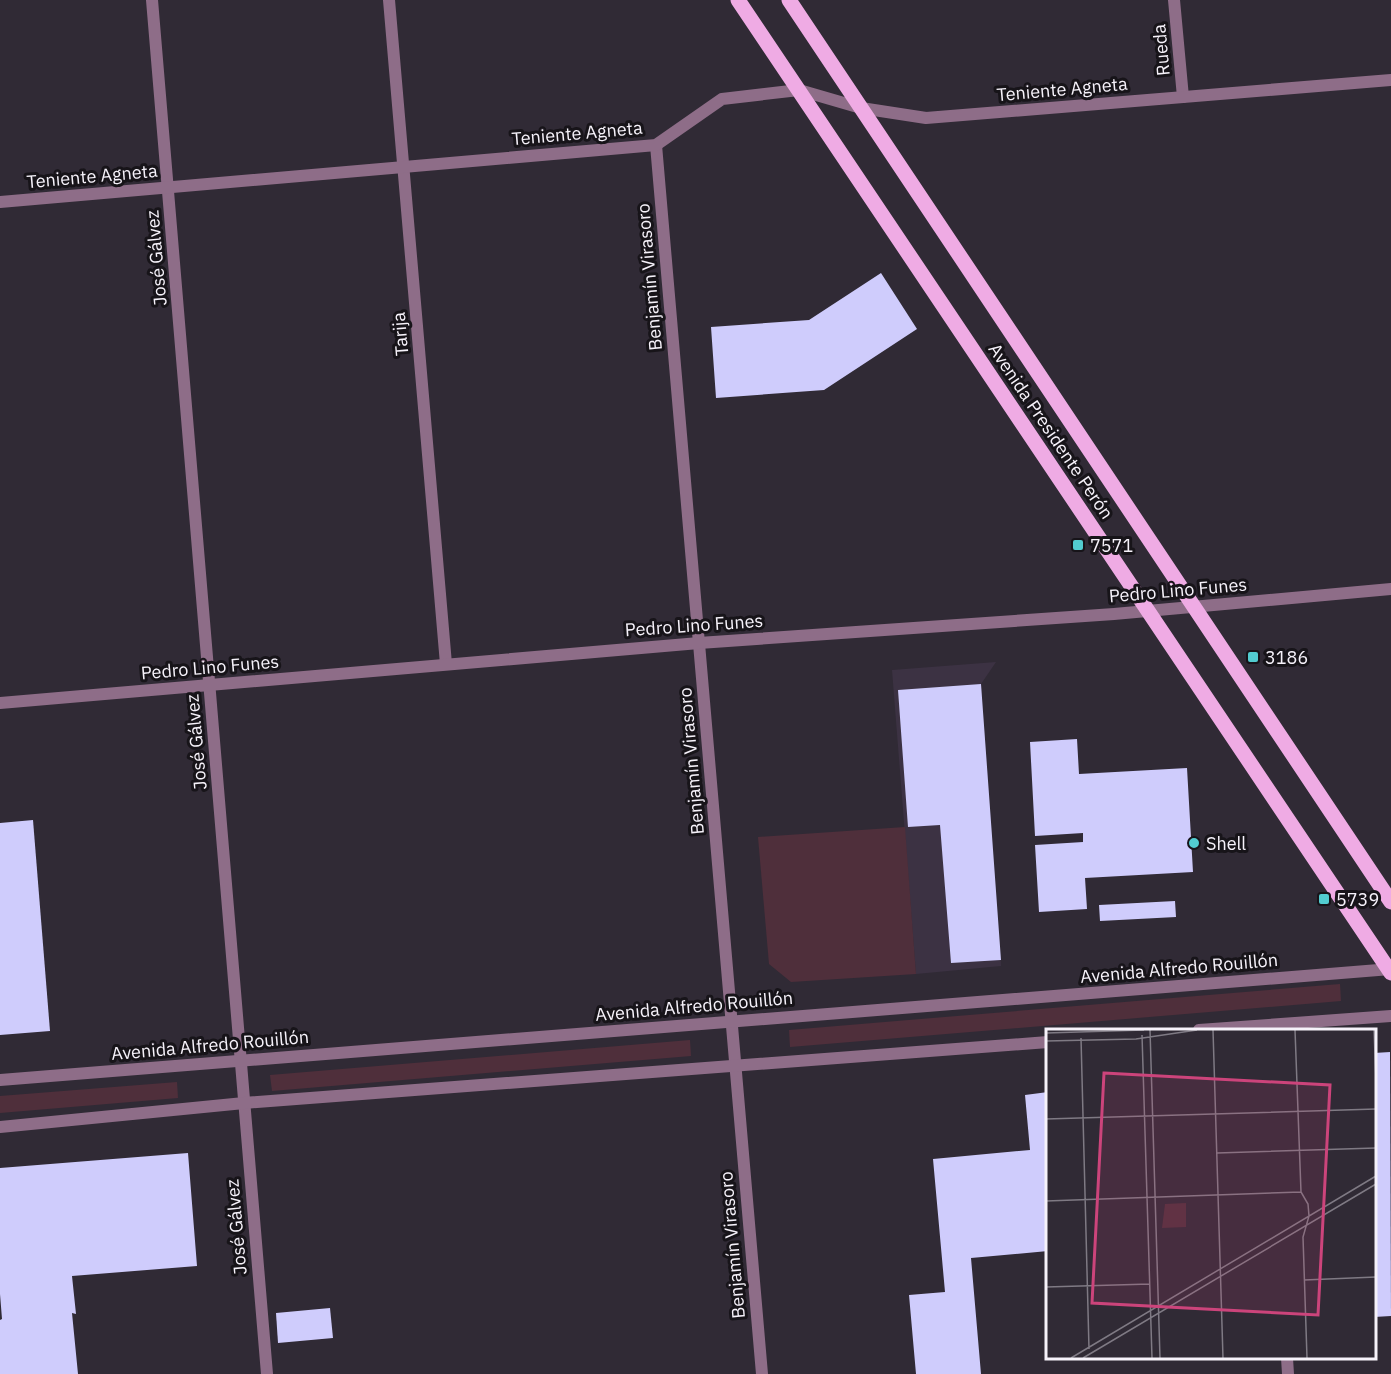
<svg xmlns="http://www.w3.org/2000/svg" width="1391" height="1374" font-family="'IBM Plex Sans',sans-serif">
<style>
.built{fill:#3c3243}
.green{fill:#4f2f3b}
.building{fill:#cfccfc}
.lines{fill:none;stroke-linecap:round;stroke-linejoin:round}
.minor{stroke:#8e6d88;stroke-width:12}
.tertiary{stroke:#8e6d88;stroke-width:12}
.primary{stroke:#efabe4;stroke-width:15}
.poi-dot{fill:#52ccd0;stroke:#171419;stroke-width:2}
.labels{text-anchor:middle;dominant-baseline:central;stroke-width:6;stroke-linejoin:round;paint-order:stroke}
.street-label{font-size:18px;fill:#f6f2fa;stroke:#171419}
.poi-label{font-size:18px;fill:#f6f2fa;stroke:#171419;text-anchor:start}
.inset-road{fill:none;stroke:#7f7a84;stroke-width:1.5}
.view{fill:#cc447b;fill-opacity:0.15;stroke:#cc447b;stroke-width:3}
.inset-edge{fill:none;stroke:#f6f2fa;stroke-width:3}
</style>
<rect width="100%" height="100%" fill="#302a35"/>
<path class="built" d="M996,662l-15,22 20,282 -85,8 -24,-304z"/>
<g class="green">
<path d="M905,827l11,147 -125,8 -22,-18 -11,-127z"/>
<path d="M1340,984l1,17 -551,46 -1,-17z"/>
<path d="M690,1040l1,16 -419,35 -2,-16z"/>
<path d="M177,1082l1,16 -178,15v-17z"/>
</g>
<g class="building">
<path d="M881,273l36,56 -93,61 -108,8 -5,-71 98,-7z"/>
<path d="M981,684l20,276 -50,3 -11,-138 -32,2 -10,-137z"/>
<path d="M1077,739l2,35 108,-6 6,104 -108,6 2,31 -48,3 -4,-67 48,-3v-9l-48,3 -5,-94z"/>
<path d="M33,820l17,211 -50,4v-212z"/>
<path d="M1175,901l1,16 -76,4 -1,-16z"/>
<path d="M1390,1052l1,264 -17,1v-264z"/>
<path d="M1048,1092v159l-77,7 10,116h-65l-7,-79 36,-3 -12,-133 97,-9 -5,-55z"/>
<path d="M188,1153l9,113 -125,10 4,38 -4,-1 6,61h-78v-54l2,-1 -2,-25v-126z"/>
<path d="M330,1308l3,30 -55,5 -2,-30z"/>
</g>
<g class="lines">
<g class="minor">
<path d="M152,0l115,1374"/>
<path d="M389,0l57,664"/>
<path d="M1174,0l9,97"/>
<path d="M656,145l106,1229"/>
<path d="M0,202l656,-57 66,-46 77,-9 62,18 65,10 465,-38"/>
<path d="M0,703l699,-60 415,-29 277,-25"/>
<path d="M1287,1358l1,16"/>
</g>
<g class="tertiary">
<path d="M1199,1030l192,-14"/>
<path d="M0,1080l1391,-111"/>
<path d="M0,1127l244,-24 804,-61"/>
</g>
<g class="primary">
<path d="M738,0l653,973"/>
<path d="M789,0l602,902"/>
</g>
</g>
<g class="poi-dot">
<rect x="1072" y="539" width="12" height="12" rx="3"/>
<rect x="1247" y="651" width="12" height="12" rx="3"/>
<circle cx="1194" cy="843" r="6"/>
<rect x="1318" y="893" width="12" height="12" rx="3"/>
</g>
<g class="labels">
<g class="street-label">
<text transform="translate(1161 50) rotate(-95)">Rueda</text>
<text transform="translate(1062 89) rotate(-5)">Teniente Agneta</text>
<text transform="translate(577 133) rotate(-5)">Teniente Agneta</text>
<text transform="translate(92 176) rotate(-5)">Teniente Agneta</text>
<text transform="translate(156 258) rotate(-95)">José Gálvez</text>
<text transform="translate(649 277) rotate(-95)">Benjamín Virasoro</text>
<text transform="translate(400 334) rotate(-95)">Tarija</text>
<text transform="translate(1051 431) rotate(56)">Avenida Presidente Perón</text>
<text transform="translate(1178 590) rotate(-5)">Pedro Lino Funes</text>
<text transform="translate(694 625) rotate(-4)">Pedro Lino Funes</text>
<text transform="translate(210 667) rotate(-5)">Pedro Lino Funes</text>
<text transform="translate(196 742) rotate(-95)">José Gálvez</text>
<text transform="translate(691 761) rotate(-95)">Benjamín Virasoro</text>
<text transform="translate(1179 968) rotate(-5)">Avenida Alfredo Rouillón</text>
<text transform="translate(694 1006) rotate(-5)">Avenida Alfredo Rouillón</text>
<text transform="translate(210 1045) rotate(-5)">Avenida Alfredo Rouillón</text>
<text transform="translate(236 1227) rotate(-95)">José Gálvez</text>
<text transform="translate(732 1245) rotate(-95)">Benjamín Virasoro</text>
</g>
<g class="poi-label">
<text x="1090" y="545">7571</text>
<text x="1265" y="657">3186</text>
<text x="1206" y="843">Shell</text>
<text x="1336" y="899">5739</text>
</g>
</g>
<g transform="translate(1046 1029)">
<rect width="330" height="330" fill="#302a35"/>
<path d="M140,174v24l-24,1 3,-24z" fill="#4f2f3b"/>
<path class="inset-road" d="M104,1l10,328M167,1l10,328M249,1l6,162 7,12 1,12 -6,21 4,121M328,1l2,50M0,4l98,-3M96,6l10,323M35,9l8,311M0,12l90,-2 61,-9M0,90l330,-10M171,124l159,-5M0,172l255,-9M258,251l72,-3M0,258l104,-3M25,329l305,-182M37,329l293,-174"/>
<path class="view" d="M58,44l226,12 -12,230 -226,-12z"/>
<rect width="330" height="330" class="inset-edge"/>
</g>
</svg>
